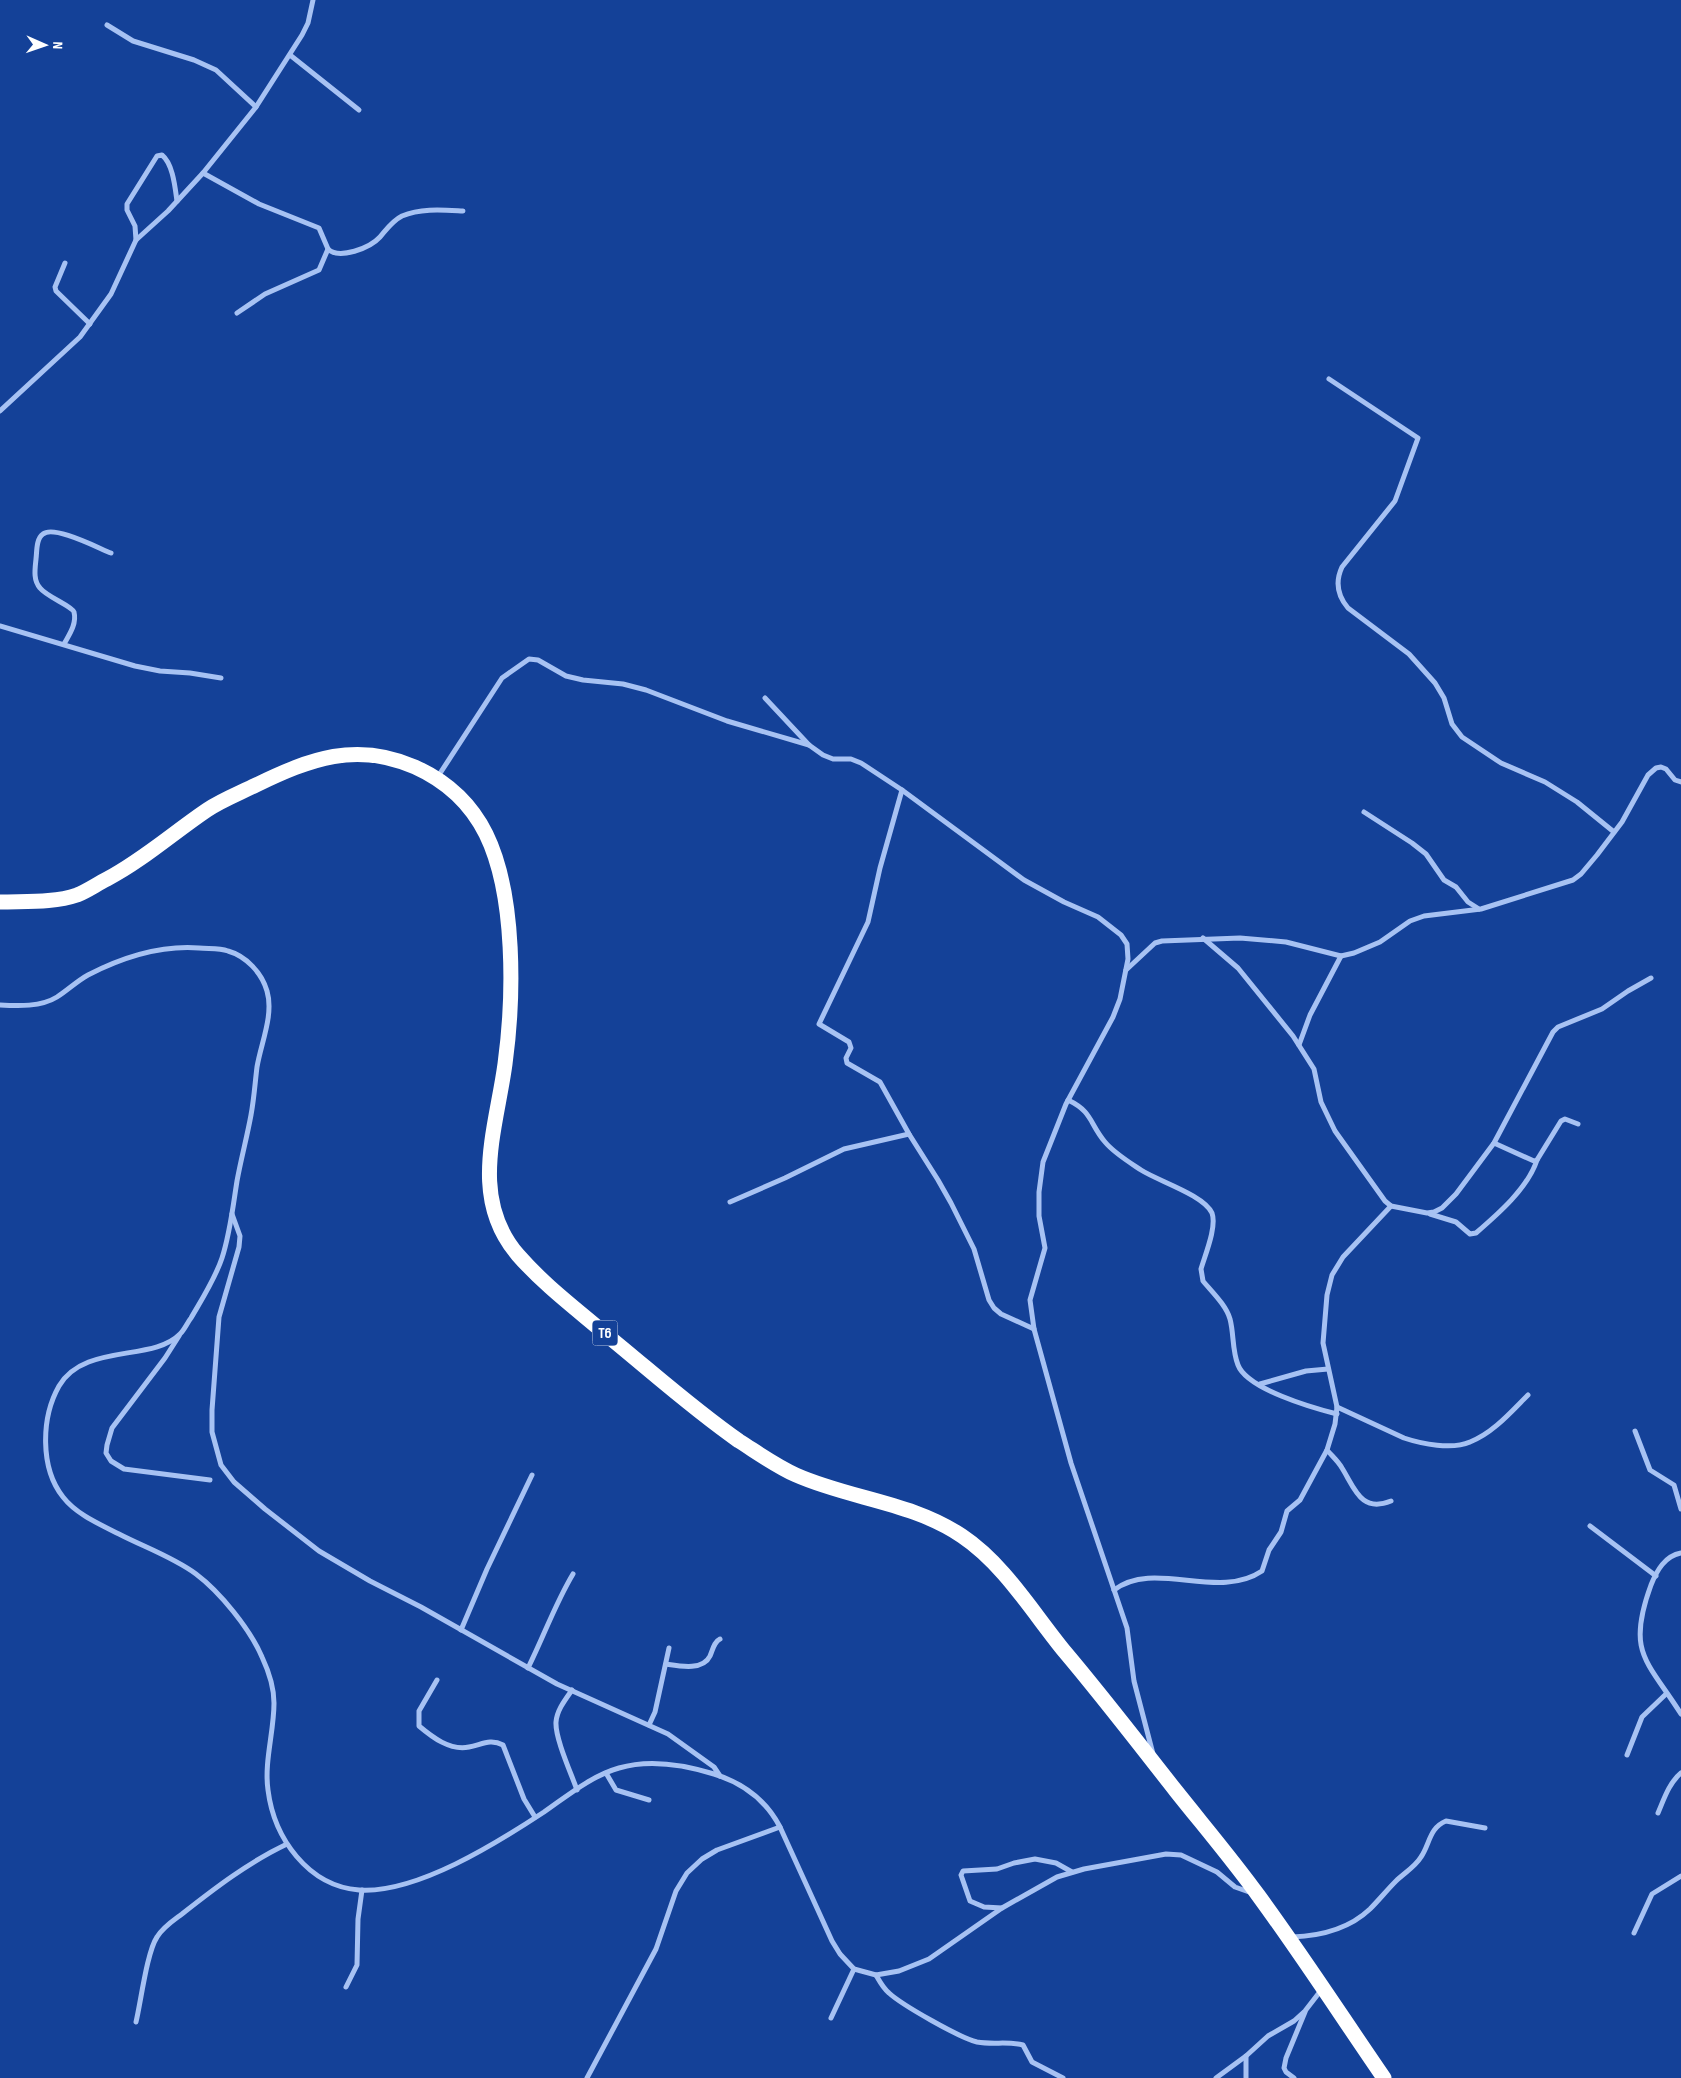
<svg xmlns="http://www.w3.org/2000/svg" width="1681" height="2078" font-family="'Sofia Sans Condensed',sans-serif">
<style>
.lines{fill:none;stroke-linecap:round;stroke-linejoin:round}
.street{stroke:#a7c2f3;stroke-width:5}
.highway{stroke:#fff;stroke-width:15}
.labels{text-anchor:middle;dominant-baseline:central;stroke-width:5;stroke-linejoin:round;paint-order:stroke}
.shield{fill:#144198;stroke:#b8c6e0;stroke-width:1}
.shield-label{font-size:15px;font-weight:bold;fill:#fff}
</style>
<rect width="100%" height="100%" fill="#144198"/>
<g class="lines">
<g class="street">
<path d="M107,25l26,16 61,19 22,10 40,37"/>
<path d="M290,55l69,55"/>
<path d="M203,173l56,31 60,24 9,21c11,11 42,-1 52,-12 7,-8 12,-16 22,-21 19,-8 41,-6 61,-5"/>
<path d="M136,240l-1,-14 -8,-16v-6l30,-48 5,-1c11,9 13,32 15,46"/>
<path d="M65,263l-10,24 1,4 34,33"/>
<path d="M237,313l28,-19 54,-24 9,-21"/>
<path d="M1329,379l89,59 -23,63 -53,66c-7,15 -5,28 6,41l61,46 26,29 9,15 8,26 10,13 39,26 44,19 32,20 37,30"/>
<path d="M0,411l80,-74 31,-43 25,-54 32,-29 35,-38 53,-66 46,-72 6,-12 5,-23"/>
<path d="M0,626l135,40 25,5 30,2 31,5"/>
<path d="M64,644c5,-9 13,-20 10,-32 -2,-6 -27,-15 -34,-24 -7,-8 -5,-19 -4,-29 1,-8 0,-20 7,-25 11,-9 55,14 68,19"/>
<path d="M765,698l44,47 14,10 10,4h18l10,4 41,27 122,90 40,22 34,15 23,18 6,9 1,15 -8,40 -7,18 -47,87 -23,58 -4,30v24l6,32 -15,52 4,29 37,134 56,165 7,53 19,73"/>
<path d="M437,778l65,-100 27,-19 9,1 28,16 17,4 40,4 23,6 81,31 82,24"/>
<path d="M902,790l-22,78 -12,54 -49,102 30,18 2,6 -5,10 1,5 33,19 29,52 29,46 13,23 23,46 15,51 5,8 7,6 33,15"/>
<path d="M1364,812l48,31 14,11 18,26 12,7 12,15 11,7"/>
<path d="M1203,938l35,30 55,68 21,33 7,33 14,29 50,70 6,5 36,7 7,-1 8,-4 14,-14 38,-51 59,-111 5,-5 44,-18 26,-18 23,-13"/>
<path d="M1126,970l29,-27 7,-2 78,-3 46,4 55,14 13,-3 26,-11 30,-21 14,-5 57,-7 92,-29 8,-6 16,-19 25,-33 26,-47 8,-7 5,-1 5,2 9,11 6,2"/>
<path d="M0,1005c18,1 41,2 57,-8 11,-7 20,-16 31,-22 35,-18 72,-30 111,-27 10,1 20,0 29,3 18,5 34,22 39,40 7,24 -6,52 -10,76 -2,16 -3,32 -6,48 -4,22 -10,44 -14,66 -4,25 -7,53 -15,77 -7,21 -20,41 -31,60 -4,5 -6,11 -11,16 -27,28 -96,9 -121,52 -18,32 -19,82 4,111 13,17 36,27 56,37 25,13 54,23 77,40 24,18 54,55 66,83 7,15 12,30 12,46 0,29 -10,59 -6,87 6,48 40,96 91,100 57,4 138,-47 185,-78 23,-16 47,-36 75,-44 30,-9 66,-3 95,6 29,9 52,26 66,53l52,114 8,13 14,15 22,6 23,-4 30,-12 73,-51 55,-31 27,-8 82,-15 15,1 36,17 18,15 17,6"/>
<path d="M1299,1045l11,-30 31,-59"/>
<path d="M1068,1100c25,12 21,23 37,42 9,11 24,20 36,28 17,11 63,25 71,43 5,14 -7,42 -11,56l2,12c9,11 23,24 27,38 4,15 2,31 8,46 9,24 75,43 99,49"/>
<path d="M1494,1143l40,18 3,-1 24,-39 4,-2 13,5"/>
<path d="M730,1202l55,-24 59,-29 65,-15"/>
<path d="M232,1214l8,22 -1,11 -20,70 -7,93v22l9,33 13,17 31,27 54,42 51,30 51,26 136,77 111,50 46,33 6,9"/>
<path d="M1430,1214l26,8 14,12 6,-1c22,-19 52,-45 61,-73"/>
<path d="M179,1336l-14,22 -53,70 -5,17 -1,8 5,8 13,8 86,11"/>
<path d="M1260,1384l46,-13 22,-2"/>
<path d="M1337,1407l67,31c18,6 48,12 66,4 23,-9 41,-30 58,-47"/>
<path d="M1635,1431l15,39 24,15 7,24"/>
<path d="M1327,1450c5,6 11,11 15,18 13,21 19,45 49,33"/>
<path d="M1590,1526l66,50"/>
<path d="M1681,1553c-16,3 -24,17 -30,32 -25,68 -4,75 30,129"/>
<path d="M1114,1590c40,-31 104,11 148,-19l7,-21 12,-18 6,-21 13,-11 27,-50 8,-26 2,-17 -14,-64 4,-48 5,-20 11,-18 48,-51"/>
<path d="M461,1630l26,-61 45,-94"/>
<path d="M666,1664c13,2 37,7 44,-8 3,-7 4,-14 10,-17"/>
<path d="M528,1668c16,-32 27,-64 45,-94"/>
<path d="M437,1680l-18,31v15c13,11 31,25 50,21 12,-2 21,-9 34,-2l21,54 11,18"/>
<path d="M572,1690c-7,10 -15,20 -16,32 -1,16 15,51 21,68"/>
<path d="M649,1725l6,-13 14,-64"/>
<path d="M1627,1755l15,-38 24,-23"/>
<path d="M606,1773l10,17 33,10"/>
<path d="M1658,1813c6,-14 11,-30 23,-40"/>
<path d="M1002,1908l-18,-1 -14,-6 -9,-26 2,-4 34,-2 17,-6 21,-4 21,4 16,9"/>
<path d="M1634,1933l18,-39 29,-18"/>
<path d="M1292,1937c28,-1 57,-8 78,-28 9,-9 17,-19 26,-28 8,-8 19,-14 25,-24 9,-13 8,-29 25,-36l39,7"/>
<path d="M876,1975c4,7 7,13 13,18 13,12 71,45 88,49 16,3 31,-1 46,3l9,17 31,16"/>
<path d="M346,1987l11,-22 1,-46 4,-29"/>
<path d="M831,2018l23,-49"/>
<path d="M136,2022c5,-21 11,-70 21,-85 6,-10 17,-17 25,-23 33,-26 67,-52 105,-70"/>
<path d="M587,2078l69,-129 20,-58 11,-18 15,-14 15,-9 63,-23"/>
<path d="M1216,2078l30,-22 22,-20 26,-15 11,-10 17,-22"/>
<path d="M1246,2078v-22"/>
<path d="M1294,2078l-8,-6 -2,-4 2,-10 19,-46"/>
</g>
<path class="highway" d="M0,902c25,-1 54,1 77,-7 10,-4 20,-11 30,-16 36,-19 66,-46 100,-69 15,-10 33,-17 49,-25 54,-26 100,-44 159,-18 31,14 56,37 71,67 30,61 28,164 19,230 -9,66 -36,134 13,191 27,31 61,56 91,82 43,35 84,72 130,104 19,12 37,25 57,34 54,24 116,27 166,61 42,28 71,77 103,116 38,45 74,92 111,139 27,34 56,68 82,104 44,60 84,122 126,183"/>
</g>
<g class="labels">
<rect class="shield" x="592.5" y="1320.5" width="25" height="25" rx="4"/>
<g class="shield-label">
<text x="605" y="1333">T6</text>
</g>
</g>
<g transform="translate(45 45) rotate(92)" stroke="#144198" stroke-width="4" paint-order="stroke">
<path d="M0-4L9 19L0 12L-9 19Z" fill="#ffffff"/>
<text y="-8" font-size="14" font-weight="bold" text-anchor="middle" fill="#ffffff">N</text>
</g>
</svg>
